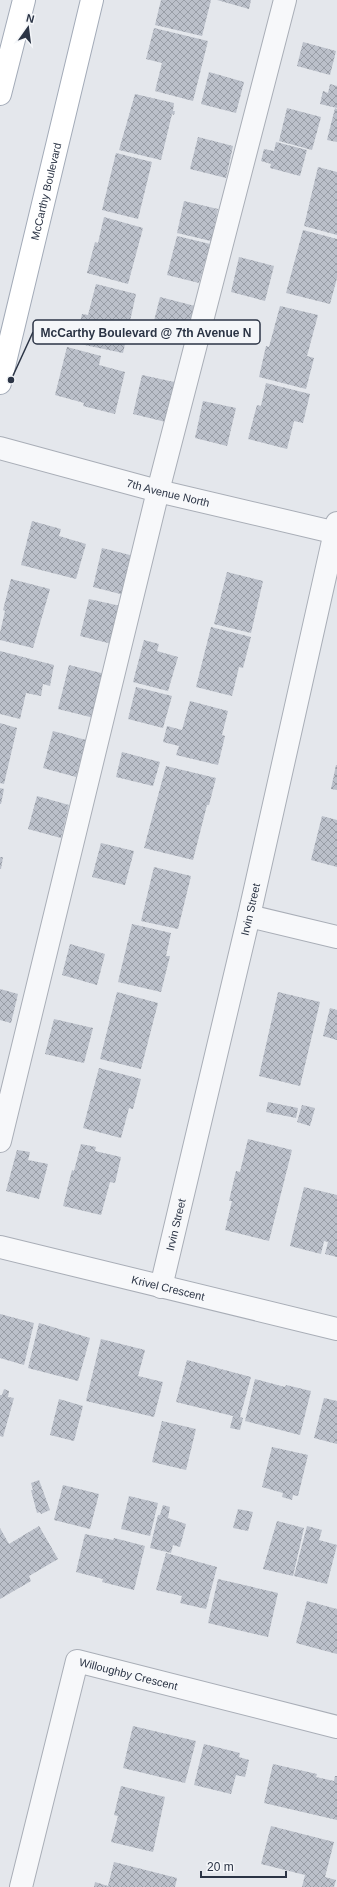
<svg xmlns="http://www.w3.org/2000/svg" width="337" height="1887" font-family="Arial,sans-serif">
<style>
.building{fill:url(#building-cross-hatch)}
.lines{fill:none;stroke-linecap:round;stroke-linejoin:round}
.minor-casing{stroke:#a9aeb7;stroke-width:24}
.major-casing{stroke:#a3abb8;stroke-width:24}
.minor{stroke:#f7f8fa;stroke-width:22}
.major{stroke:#fff;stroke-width:22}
.labels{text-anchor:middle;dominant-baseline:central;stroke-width:3;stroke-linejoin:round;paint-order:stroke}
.street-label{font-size:11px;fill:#2b3445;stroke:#f4f6f9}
.leader{fill:none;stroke:#2b3445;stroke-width:1.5}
.callout-dot{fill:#2b3445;stroke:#f4f6f9;stroke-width:1.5}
.callout{fill:#f4f6f9;stroke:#2b3445;stroke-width:1.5}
.callout-label{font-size:12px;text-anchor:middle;font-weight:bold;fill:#2b3445}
</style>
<defs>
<pattern id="building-cross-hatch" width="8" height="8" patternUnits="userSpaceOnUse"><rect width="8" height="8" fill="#bbc0ca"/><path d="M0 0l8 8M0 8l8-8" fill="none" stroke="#989da6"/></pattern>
</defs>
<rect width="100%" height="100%" fill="#e4e7ec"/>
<g class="building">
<path d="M161,0h50l-9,36 -47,-11z"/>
<path d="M217,0h34l-2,9z"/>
<path d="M154,28l54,13 -15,60 -38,-10 7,-28 -16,-4z"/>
<path d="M303,42l33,9 -6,24 -33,-9z"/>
<path d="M209,72l35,10 -8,31 -35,-9z"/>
<path d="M330,84l7,2v22l-17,-4 3,-13 5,2z"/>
<path d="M135,94l39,9 -1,8h2l-1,4 -2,-1 -11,46 -42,-10z"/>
<path d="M287,108l34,9 -9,33 -33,-9z"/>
<path d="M335,108l2,1v33l-10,-2z"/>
<path d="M198,137l35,9 -7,32 -36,-9z"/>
<path d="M276,142l31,8 -7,26 -30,-8 1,-4 -10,-3 3,-12 10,2z"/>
<path d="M116,153l36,9 -14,57 -36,-9z"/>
<path d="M318,167l19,5v63l-33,-9z"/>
<path d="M184,201l34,8 -7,32 -34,-8z"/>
<path d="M104,217l39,11 -15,56 -41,-11 8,-31 3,1z"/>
<path d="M303,230l34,9v39l-7,26 -44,-11z"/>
<path d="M177,236l33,8 -11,39 -32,-8z"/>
<path d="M239,257l35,9 -9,35 -34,-9z"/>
<path d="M96,284l40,10 -13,59 -48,-10 7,-29 6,1z"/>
<path d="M160,297l35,9 -8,31 -35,-8z"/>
<path d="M280,306l38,9 -11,41 7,2 -8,31 -47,-12 7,-31 3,1z"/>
<path d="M67,347l34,9 -2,9 26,7 -10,42 -32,-8 1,-3 -29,-8z"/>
<path d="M142,375l37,8 -9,40 -37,-9z"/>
<path d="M266,383l44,11 -7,29 -9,-2 -7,28 -39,-10 9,-34 4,1z"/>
<path d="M203,401l33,7 -9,38 -32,-8z"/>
<path d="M32,521l29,8 -2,7 27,8 -10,35 -55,-14z"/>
<path d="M102,548l36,9 -10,39 -35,-9z"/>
<path d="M227,572l36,9 -12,52 -37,-9z"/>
<path d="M11,579l39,10 -17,59 -33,-8v-7l5,-22 -2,-1z"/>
<path d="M89,599l36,8 -9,38 -36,-9z"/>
<path d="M211,627l40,10 -8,31 -4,-1 -7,29 -36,-9z"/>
<path d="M144,640l15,4 -2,7 21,6 -10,34 -35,-9z"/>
<path d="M0,651l54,14 -4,21 -7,-2 -2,12 -15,-3 -6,26 -20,-5z"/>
<path d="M69,665l36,9 -11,44 -36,-9z"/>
<path d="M136,687l36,9 -9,32 -35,-9z"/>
<path d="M190,701l38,10 -6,24 3,1 -7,29 -42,-10 3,-9 -16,-4 4,-16 15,4z"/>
<path d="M0,723l17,5 -13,56 -4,-1z"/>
<path d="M53,731l33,9 -10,37 -33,-9z"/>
<path d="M122,752l38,10 -7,24 -37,-9z"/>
<path d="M336,765h1v25l-6,-1z"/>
<path d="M166,766l50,12 -7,27h-2l-14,55 -49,-12z"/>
<path d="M0,788l4,1 -3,15h-1z"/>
<path d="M37,796l32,9 -8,33 -33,-9z"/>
<path d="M322,816l15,4v47l-26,-7z"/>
<path d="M101,843l33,8 -9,34 -33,-8z"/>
<path d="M0,857h3l-2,12h-1z"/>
<path d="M154,867l37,9 -13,53 -37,-8z"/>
<path d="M132,924l39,9 -5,23h4l-9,36 -43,-10z"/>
<path d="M70,944l35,10 -8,31 -35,-10z"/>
<path d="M0,989l18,5 -7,29 -11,-3z"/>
<path d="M117,992l41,11 -17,66 -41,-10z"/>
<path d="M278,992l42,10 -20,84 -41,-10z"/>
<path d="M330,1008l7,2v30l-14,-4z"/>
<path d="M54,1019l39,9 -9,35 -39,-9z"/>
<path d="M99,1068l42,11 -8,30 -4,-1 -8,30 -38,-10z"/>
<path d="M268,1102l30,6 -2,10 -30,-6z"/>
<path d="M302,1105l13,3 -5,18 -13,-4z"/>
<path d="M248,1139l44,11 -23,91 -44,-11 7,-29h-3l7,-30 4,1z"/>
<path d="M81,1144l15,3 -1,4 26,6 -6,26 -5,-1 -9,33 -38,-9 9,-36 2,1z"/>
<path d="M17,1150l13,2 -2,8 20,4 -9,35 -33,-8z"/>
<path d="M304,1187l33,8v62l-12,-3 3,-12 -4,-1 -3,13 -31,-8z"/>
<path d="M0,1314l34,9 -10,42 -24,-7z"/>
<path d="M39,1323l51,15 -12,43 -50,-13z"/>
<path d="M101,1339l44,11 -7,26 25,6 -9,35 -68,-16z"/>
<path d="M187,1360l64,17 -11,40 3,1 -3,12 -10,-2 3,-12 -57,-14z"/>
<path d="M255,1379l30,8 1,-2 25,6 -11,44 -55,-14z"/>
<path d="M4,1389l5,2 -1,6 6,1 -11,39 -3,-1v-41h2z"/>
<path d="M324,1398l13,3v43l-23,-6z"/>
<path d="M59,1399l24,7 -9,35 -24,-6z"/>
<path d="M162,1421l34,8 -10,41 -34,-8z"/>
<path d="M272,1447l36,8 -10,41 -5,-1 -1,5 -10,-3 1,-4 -21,-6z"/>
<path d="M39,1480l11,30 -9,4 -1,-2 -3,1 -6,-23h2l-2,-7z"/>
<path d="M63,1485l36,9 -9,35 -36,-9z"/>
<path d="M129,1496l29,7 -8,33 -29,-7z"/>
<path d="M163,1505l7,2 -2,11 18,6 -6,23 -7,-2 -2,8 -21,-5 8,-33h2z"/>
<path d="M238,1509l15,3 -5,19 -15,-3z"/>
<path d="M277,1521l27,7 -11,48 -30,-7z"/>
<path d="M39,1526l19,33 -29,17 2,5 -31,18v-71l9,16z"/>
<path d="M307,1526l15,4 -3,10 18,5 -10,39 -33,-8z"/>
<path d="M85,1534l28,6 1,-2 31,8 -11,44 -32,-8 1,-3 -27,-7z"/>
<path d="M166,1553l51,14 -11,42 -26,-6 2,-7 -26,-6z"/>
<path d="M218,1579l60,14 -10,44 -60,-14z"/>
<path d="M307,1601l30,8v45l-41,-11z"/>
<path d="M133,1726l63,15 -11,42 -62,-15z"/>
<path d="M204,1744l36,9 -1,4 10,3 -4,17 -9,-2 -5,19 -37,-9z"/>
<path d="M273,1764l44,10 -1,3 18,4 1,-5h2v44l-73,-17z"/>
<path d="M121,1786l44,11 -12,55 -42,-10 7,-26 -4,-1z"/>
<path d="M271,1826l63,16 -9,35 11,3 -2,7h-32l3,-12 -44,-11z"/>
<path d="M114,1862l63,16 -2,9h-81l1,-5 13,4z"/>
</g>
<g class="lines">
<defs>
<g id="minor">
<path id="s1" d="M0,448l158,43 179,42"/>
<path d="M249,916l88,21"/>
<path d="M0,1141l158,-650 127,-491"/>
<path id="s2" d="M0,1247l337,82"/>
<path id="s3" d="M161,1287l88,-371 88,-393"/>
<path id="s4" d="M21,1887l56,-226 260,66"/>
</g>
<g id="major">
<path d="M0,94l24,-94"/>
<path id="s5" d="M0,383l92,-383"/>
</g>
</defs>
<use href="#minor" class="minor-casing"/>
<use href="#major" class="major-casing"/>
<use href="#minor" class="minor"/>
<use href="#major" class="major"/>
</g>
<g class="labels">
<g class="street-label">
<text stroke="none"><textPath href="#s5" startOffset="197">McCarthy Boulevard</textPath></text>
<text stroke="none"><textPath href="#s1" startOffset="174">7th Avenue North</textPath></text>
<text stroke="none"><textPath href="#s3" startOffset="388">Irvin Street</textPath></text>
<text stroke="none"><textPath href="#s3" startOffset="64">Irvin Street</textPath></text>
<text stroke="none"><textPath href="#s2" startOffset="173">Krivel Crescent</textPath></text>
<text stroke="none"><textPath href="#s4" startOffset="286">Willoughby Crescent</textPath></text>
</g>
</g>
<path class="leader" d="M11 380L33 332"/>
<circle class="callout-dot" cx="11" cy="380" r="4"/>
<rect class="callout" x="33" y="320" width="227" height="24" rx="4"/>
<g class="callout-label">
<text x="146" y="337">McCarthy Boulevard @ 7th Avenue N</text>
</g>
<g transform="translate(28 28) rotate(14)" stroke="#f4f6f9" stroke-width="3" paint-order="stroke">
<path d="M0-3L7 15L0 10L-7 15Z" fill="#2b3445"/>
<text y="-6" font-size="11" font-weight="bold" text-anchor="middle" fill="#2b3445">N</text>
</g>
<path d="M201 1871v6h85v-6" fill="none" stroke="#2b3445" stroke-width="2"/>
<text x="207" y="1871" font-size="12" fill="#2b3445" stroke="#f4f6f9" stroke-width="3" paint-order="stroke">20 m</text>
</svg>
